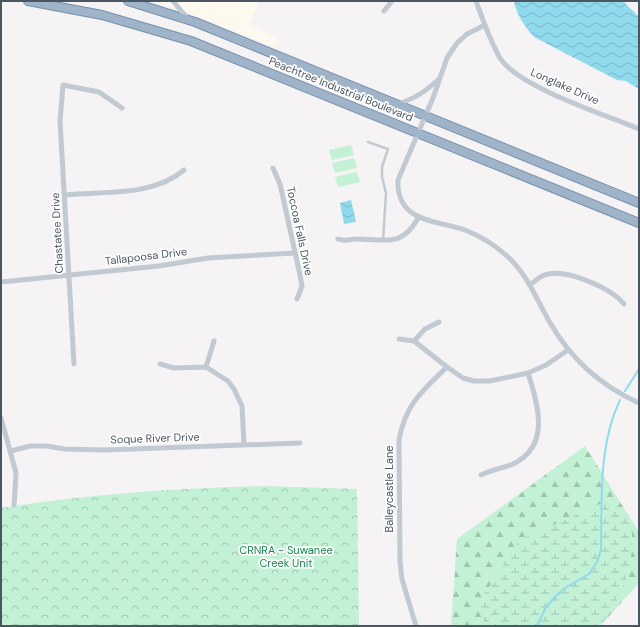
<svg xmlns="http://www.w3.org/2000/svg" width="640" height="627" font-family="'DM Sans',sans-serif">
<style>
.commercial{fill:#fdf9ef}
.forest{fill:url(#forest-firs)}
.wetland{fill:url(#wetland-marsh)}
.park{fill:url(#park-crowns)}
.pitch{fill:#c3f1d5}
.water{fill:url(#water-waves)}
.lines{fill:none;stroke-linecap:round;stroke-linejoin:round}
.stream{stroke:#90daee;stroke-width:2}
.trunk-casing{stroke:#7690ad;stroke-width:10}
.service{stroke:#c1cad2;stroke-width:2.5}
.minor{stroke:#c1cad2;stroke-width:5}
.trunk{stroke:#9fb4c9;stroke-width:8}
.labels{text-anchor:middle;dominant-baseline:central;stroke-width:3.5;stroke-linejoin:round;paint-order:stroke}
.street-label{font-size:11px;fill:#4a5661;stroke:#fff}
.park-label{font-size:11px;fill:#17864f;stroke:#fff}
</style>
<defs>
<pattern id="forest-firs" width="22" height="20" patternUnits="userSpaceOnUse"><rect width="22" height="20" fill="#c3f1d5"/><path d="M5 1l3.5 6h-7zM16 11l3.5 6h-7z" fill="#a0c6b0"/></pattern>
<pattern id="wetland-marsh" width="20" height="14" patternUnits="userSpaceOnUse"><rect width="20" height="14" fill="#c3f1d5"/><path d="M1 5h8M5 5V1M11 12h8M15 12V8" fill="none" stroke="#a0c6b0"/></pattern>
<pattern id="park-crowns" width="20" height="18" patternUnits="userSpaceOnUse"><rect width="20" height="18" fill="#c3f1d5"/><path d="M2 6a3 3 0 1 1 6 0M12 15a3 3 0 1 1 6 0" fill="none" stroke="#a0c6b0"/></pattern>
<pattern id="water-waves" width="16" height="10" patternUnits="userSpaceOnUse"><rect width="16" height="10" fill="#90daee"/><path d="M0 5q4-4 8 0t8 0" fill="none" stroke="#78b4c4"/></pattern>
</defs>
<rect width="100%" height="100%" fill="#f5f3f3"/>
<path class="commercial" d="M154,1h105l-9,23 27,14 -3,9 -77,-31z"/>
<path class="forest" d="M585,446l54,86v51l-39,43h-149l6,-87z"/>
<path class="wetland" d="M602,503c7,3 21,5 26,11 12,34 -3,84 -28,112h-115l-5,-25 38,-60z"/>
<path class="park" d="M265,486l92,3 2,137h-358v-118c88,-14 175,-20 264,-22z"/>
<g class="pitch">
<path d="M351,145l3,10 -22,5 -3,-10z"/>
<path d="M354,158l3,10 -22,5 -3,-10z"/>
<path d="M357,172l3,10 -22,5 -3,-10z"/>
</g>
<g class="water">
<path d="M514,1h109l16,16v72l-13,-8 -9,-1 -83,-43c-9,-10 -18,-23 -20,-36z"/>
<path d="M351,200l5,22 -12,2 -4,-21z"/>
</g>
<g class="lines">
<g class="stream">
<path d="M625,391l14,-22"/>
<path d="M537,626l9,-19 10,-11 9,-8 24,-14 8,-12 4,-12c1,-49 -3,-105 19,-150"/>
</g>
<defs>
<g id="trunk">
<path d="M28,1l74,14 89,26 448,182"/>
<path d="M128,1l67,21 444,181"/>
</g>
</defs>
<use href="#trunk" class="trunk-casing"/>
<path class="service" d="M368,142l20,7 -6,18v10l4,16 -3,48"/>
<g class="minor">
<path d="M173,1l15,18"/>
<path d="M476,1c7,19 14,40 24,57 18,29 106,57 139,71"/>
<path d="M384,11l8,-10"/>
<path d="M485,25l-18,9 -10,9 -10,15 -14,40 -35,82c-2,43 39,40 67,50 15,6 30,15 42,26 20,18 29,42 42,65 21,37 52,65 90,82"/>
<path d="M398,104c18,-6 28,-13 41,-25"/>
<path d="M273,168l7,16 20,91 2,11 -5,13"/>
<path d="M65,195c40,-4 87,2 119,-25"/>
<path d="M338,239c7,3 11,0 18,0 29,0 46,9 62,-21"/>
<path d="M1,282l158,-16 49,-8 87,-5"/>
<path d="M530,285c6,-5 11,-10 18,-11 21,-4 63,14 76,30"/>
<path d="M399,339l15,2 33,26 16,11 11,3h16l38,-8 18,-8 22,-15"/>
<path d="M414,341l11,-12 14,-7"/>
<path d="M74,364l-14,-243 3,-36 36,7 23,16"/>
<path d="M160,364l14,4 32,-1 22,14 6,8 8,17 2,38"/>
<path d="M206,367l8,-26"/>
<path d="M1,418l15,55 -2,32"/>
<path d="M11,451l19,-5h16l19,3 40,1 195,-7"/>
<path d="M481,475c10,-5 22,-7 32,-11 38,-18 25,-60 15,-91"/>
<path d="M416,626l-14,-47 -2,-17 -1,-122c6,-35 23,-49 48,-73"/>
</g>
<use href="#trunk" class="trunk"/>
</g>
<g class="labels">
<g class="street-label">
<text transform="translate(565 86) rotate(24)">Longlake Drive</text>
<text transform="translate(341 89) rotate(22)">Peachtree Industrial Boulevard</text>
<text transform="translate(300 231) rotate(78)">Toccoa Falls Drive</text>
<text transform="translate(57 233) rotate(-93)">Chastatee Drive</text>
<text transform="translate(146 256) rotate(-7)">Tallapoosa Drive</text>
<text transform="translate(155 438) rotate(-2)">Soque River Drive</text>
<text transform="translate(389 489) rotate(-90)">Balleycastle Lane</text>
</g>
<g class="park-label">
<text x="286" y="550">CRNRA - Suwanee<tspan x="286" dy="13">Creek Unit</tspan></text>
</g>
</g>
<rect width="640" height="627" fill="none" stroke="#4a5661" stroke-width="4"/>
</svg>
